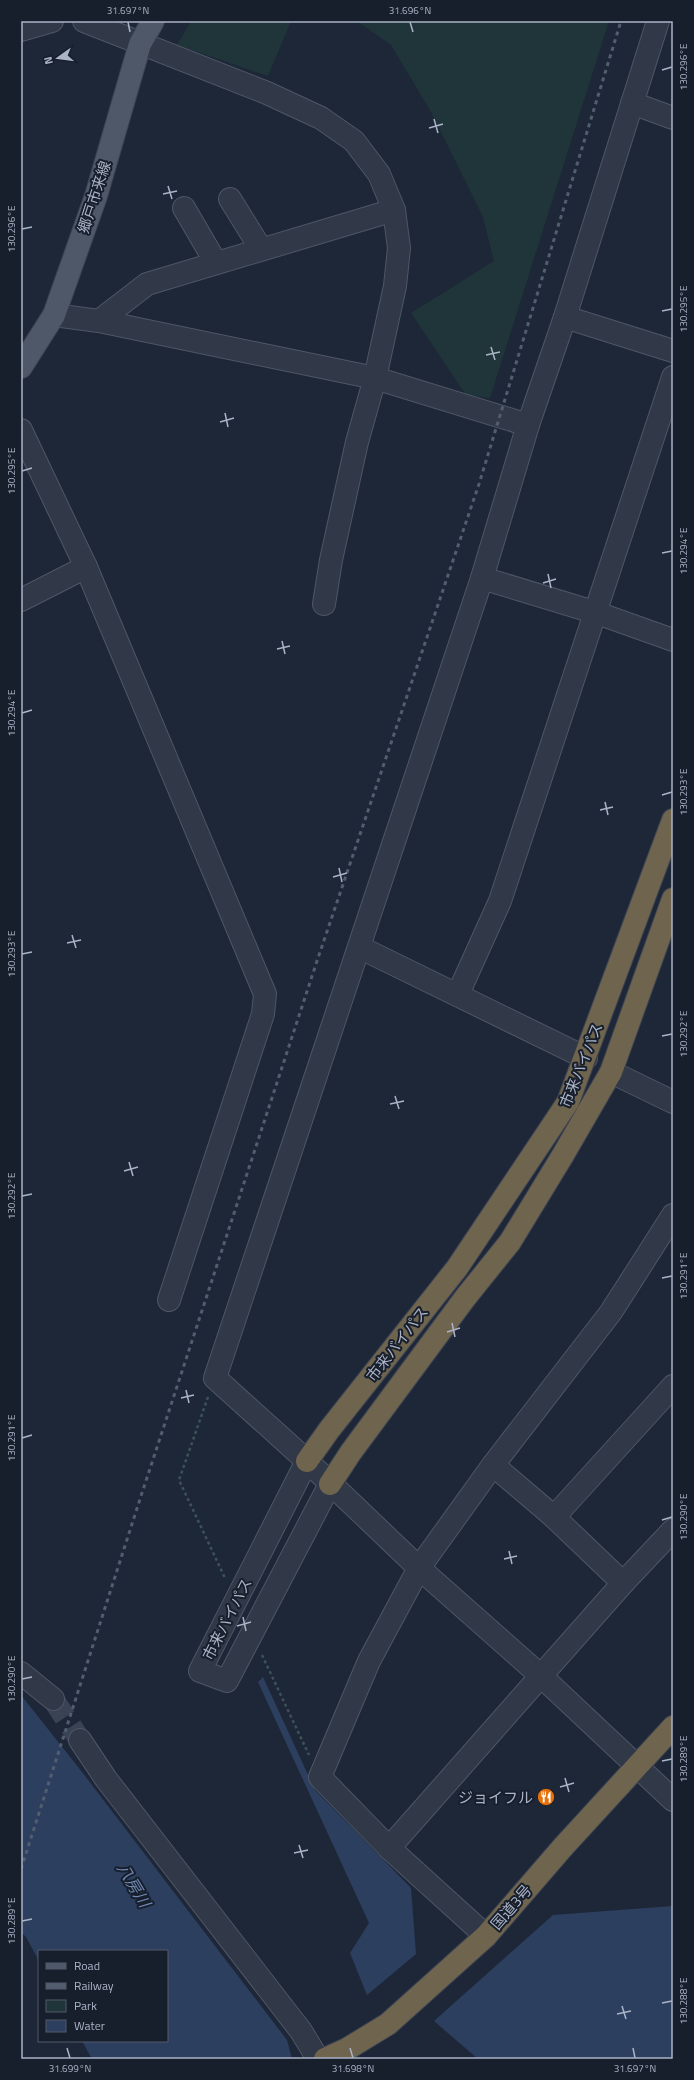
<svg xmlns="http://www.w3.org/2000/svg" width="694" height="2080" font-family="'Titillium Web','Noto Sans JP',sans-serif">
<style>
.green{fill:#1f3539}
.water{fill:#2d3f5f}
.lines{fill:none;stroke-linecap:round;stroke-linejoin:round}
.minor-tunnel{stroke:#394354;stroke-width:22;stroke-dasharray:22 11;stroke-linecap:butt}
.minor-casing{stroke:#4f5667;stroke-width:24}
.major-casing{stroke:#3b4252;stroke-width:24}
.highway-casing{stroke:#3c4353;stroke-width:24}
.path{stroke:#3d5257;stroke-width:2.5;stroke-dasharray:3 3;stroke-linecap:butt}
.minor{stroke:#313948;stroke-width:22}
.major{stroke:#4f5869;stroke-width:22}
.highway{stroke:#6f644d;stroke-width:22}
.rail{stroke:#525d70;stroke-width:3;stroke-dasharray:4 4;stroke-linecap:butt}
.ticks{fill:none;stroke:#abb3c6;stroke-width:1.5}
.labels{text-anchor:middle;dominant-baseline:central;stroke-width:4;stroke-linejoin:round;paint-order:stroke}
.street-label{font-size:15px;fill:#abb3c6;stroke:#171f2d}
.poi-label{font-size:15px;fill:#abb3c6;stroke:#171f2d;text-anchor:end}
.water-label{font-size:16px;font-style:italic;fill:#7087b2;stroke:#171f2d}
.neatline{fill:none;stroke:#abb3c6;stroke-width:1.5}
.ticks-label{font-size:10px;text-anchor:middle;fill:#abb3c6}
</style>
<rect width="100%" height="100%" fill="#1d2738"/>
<g class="green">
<path d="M191,21h100l-23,55 -91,-31z"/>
<path d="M357,21h252l-119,377 -24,-3 -55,-82 83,-52 -11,-44 -52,-105 -40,-67z"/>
</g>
<g class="water">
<path d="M263,1677l52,113 96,98 5,66 -49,41 -17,-42 19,-30 -111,-241z"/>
<path d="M21,1695l61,77 205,268 5,19h-200l-10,-18h85v-90h-128v10l-13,-24 -5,-5z"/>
<path d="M673,1906v153h-195l-44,-38 119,-106z"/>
</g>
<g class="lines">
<path class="minor-tunnel" d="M53,1699l27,41"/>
<defs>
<g id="minor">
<path d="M84,21l183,72 54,25 33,23 25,33 15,36 5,38 -4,38 -20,92 -18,64 -26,118 -7,44"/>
<path d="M658,21l-93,296 -37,108 -46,153 -267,800 92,83 112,107 122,108 132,124"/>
<path d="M21,30l31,-9"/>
<path d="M632,103l41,15"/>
<path d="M230,199l31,50"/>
<path d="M184,208l32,55"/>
<path d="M54,315l45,6 276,57 153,47"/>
<path d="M565,317l108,34"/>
<path d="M99,321l48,-37 247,-74"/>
<path d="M21,430l65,137 179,427 -2,20 -94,286"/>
<path d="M482,578l115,35 76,27"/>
<path d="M21,600l65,-33"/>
<path d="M359,947l227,111"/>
<path d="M458,994l42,-93 173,-524"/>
<path d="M611,1072l62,30"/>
<path d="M307,1461l-107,210 27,10 103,-197"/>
<path d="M493,1465l61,52 69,66"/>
<path d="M554,1517l119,-131"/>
<path d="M21,1673l32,26"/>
<path d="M80,1740l26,39 195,252 17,28"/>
<path d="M389,1848l234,-265 50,-53"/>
<path d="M486,1936l-97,-88 -69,-71 49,-116 50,-93 74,-103 118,-153 62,-97"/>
</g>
<path id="major" d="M21,367l33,-52 42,-119 44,-152 13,-23"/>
<g id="highway">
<path d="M307,1461l22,-31 128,-162 111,-166 105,-282"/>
<path d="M330,1484l21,-32 114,-154 45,-56 53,-87 48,-83 62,-173"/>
<path d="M325,2059l22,-10 41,-25 98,-88 77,-89 110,-120"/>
</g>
</defs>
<use href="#minor" class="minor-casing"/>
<use href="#major" class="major-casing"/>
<use href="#highway" class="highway-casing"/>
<g class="path">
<path d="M208,1397l-29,83 46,98"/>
<path d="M262,1655l47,100"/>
</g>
<use href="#minor" class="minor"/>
<use href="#major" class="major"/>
<use href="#highway" class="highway"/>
<path class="rail" d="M21,1869l120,-373 176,-535 162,-477 142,-463"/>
</g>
<path class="ticks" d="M128,22l2,10M410,22l3,10M662,70l10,-3M434,119l4,14M429,128l14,-4M168,186l4,13M163,194l14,-3M22,229l10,-2M662,311l10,-2M491,347l4,13M486,355l14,-3M225,413l3,14M220,422l14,-4M22,471l10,-3M662,553l10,-2M548,574l3,14M543,583l13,-4M282,641l3,13M277,649l13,-3M22,713l10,-3M662,795l10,-3M605,802l3,13M600,810l13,-3M339,868l3,14M333,877l14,-4M72,935l4,13M67,943l14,-3M22,954l10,-2M662,1036l10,-2M395,1096l4,13M390,1104l14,-3M129,1162l4,14M124,1171l14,-4M22,1196l10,-2M662,1278l10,-2M452,1323l3,14M447,1332l13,-4M186,1390l3,13M181,1398l13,-3M22,1438l10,-3M662,1520l10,-3M509,1551l3,13M504,1559l13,-3M243,1617l3,14M237,1626l14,-4M22,1679l10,-2M662,1761l10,-2M565,1778l4,14M560,1787l14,-4M299,1845l4,13M294,1853l14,-3M22,1921l10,-2M662,2003l10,-2M622,2006l4,13M617,2014l14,-3M67,2048l3,10M350,2048l3,10M633,2048l2,10"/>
<defs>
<symbol id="restaurant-disc" viewBox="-11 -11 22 22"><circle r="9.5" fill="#e8710a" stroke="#171f2d"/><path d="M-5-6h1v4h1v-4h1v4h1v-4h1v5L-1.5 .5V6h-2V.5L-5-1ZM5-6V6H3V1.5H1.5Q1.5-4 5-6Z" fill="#fff"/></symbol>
</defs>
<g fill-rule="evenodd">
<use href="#restaurant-disc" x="536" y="1787" width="20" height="20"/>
</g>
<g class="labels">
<g class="street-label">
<text transform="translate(94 197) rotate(-72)">郷戸市来線</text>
<text transform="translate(581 1065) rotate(-68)">市来バイパス</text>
<text transform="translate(397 1344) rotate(-52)">市来バイパス</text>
<text transform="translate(227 1619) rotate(-63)">市来バイパス</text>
<text transform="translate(511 1907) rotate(-49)">国道3号</text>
</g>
<g class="poi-label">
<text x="533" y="1797">ジョイフル</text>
</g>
<g class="water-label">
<text transform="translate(134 1885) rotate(59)">八房川</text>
</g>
</g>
<rect width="694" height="2080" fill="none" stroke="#171f2d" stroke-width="44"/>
<rect x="38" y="1950" width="130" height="92" fill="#171f2d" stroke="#525a6a"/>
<rect x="46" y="1963" width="20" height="6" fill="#4f5869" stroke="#525a6a"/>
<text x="74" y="1970" font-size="12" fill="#abb3c6">Road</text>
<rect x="46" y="1983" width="20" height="6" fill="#525d70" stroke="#525a6a"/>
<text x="74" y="1990" font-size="12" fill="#abb3c6">Railway</text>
<rect x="46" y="2000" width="20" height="12" fill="#1f3539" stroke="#525a6a"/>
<text x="74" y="2010" font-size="12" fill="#abb3c6">Park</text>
<rect x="46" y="2020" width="20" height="12" fill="#2d3f5f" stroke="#525a6a"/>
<text x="74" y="2030" font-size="12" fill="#abb3c6">Water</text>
<g transform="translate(58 58) rotate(256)" stroke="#171f2d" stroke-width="3" paint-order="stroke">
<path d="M0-3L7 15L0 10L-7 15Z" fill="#abb3c6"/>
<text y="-6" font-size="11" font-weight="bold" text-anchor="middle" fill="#abb3c6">N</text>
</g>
<rect x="22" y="22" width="650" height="2036" class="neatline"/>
<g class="ticks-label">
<text x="128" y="14">31.697°N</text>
<text x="410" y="14">31.696°N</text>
<text transform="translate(683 67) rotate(-90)" y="4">130.296°E</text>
<text transform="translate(11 229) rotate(-90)" y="4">130.296°E</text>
<text transform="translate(683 309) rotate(-90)" y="4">130.295°E</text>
<text transform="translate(11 471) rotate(-90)" y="4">130.295°E</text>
<text transform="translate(683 551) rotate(-90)" y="4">130.294°E</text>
<text transform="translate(11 713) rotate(-90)" y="4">130.294°E</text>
<text transform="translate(683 792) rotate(-90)" y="4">130.293°E</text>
<text transform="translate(11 954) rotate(-90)" y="4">130.293°E</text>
<text transform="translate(683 1034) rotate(-90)" y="4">130.292°E</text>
<text transform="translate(11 1196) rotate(-90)" y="4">130.292°E</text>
<text transform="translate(683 1276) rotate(-90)" y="4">130.291°E</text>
<text transform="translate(11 1438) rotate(-90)" y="4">130.291°E</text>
<text transform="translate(683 1517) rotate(-90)" y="4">130.290°E</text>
<text transform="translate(11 1679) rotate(-90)" y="4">130.290°E</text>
<text transform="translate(683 1759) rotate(-90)" y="4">130.289°E</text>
<text transform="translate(11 1921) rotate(-90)" y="4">130.289°E</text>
<text transform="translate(683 2001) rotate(-90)" y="4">130.288°E</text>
<text x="70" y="2072">31.699°N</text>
<text x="353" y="2072">31.698°N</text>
<text x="635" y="2072">31.697°N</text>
</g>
</svg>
